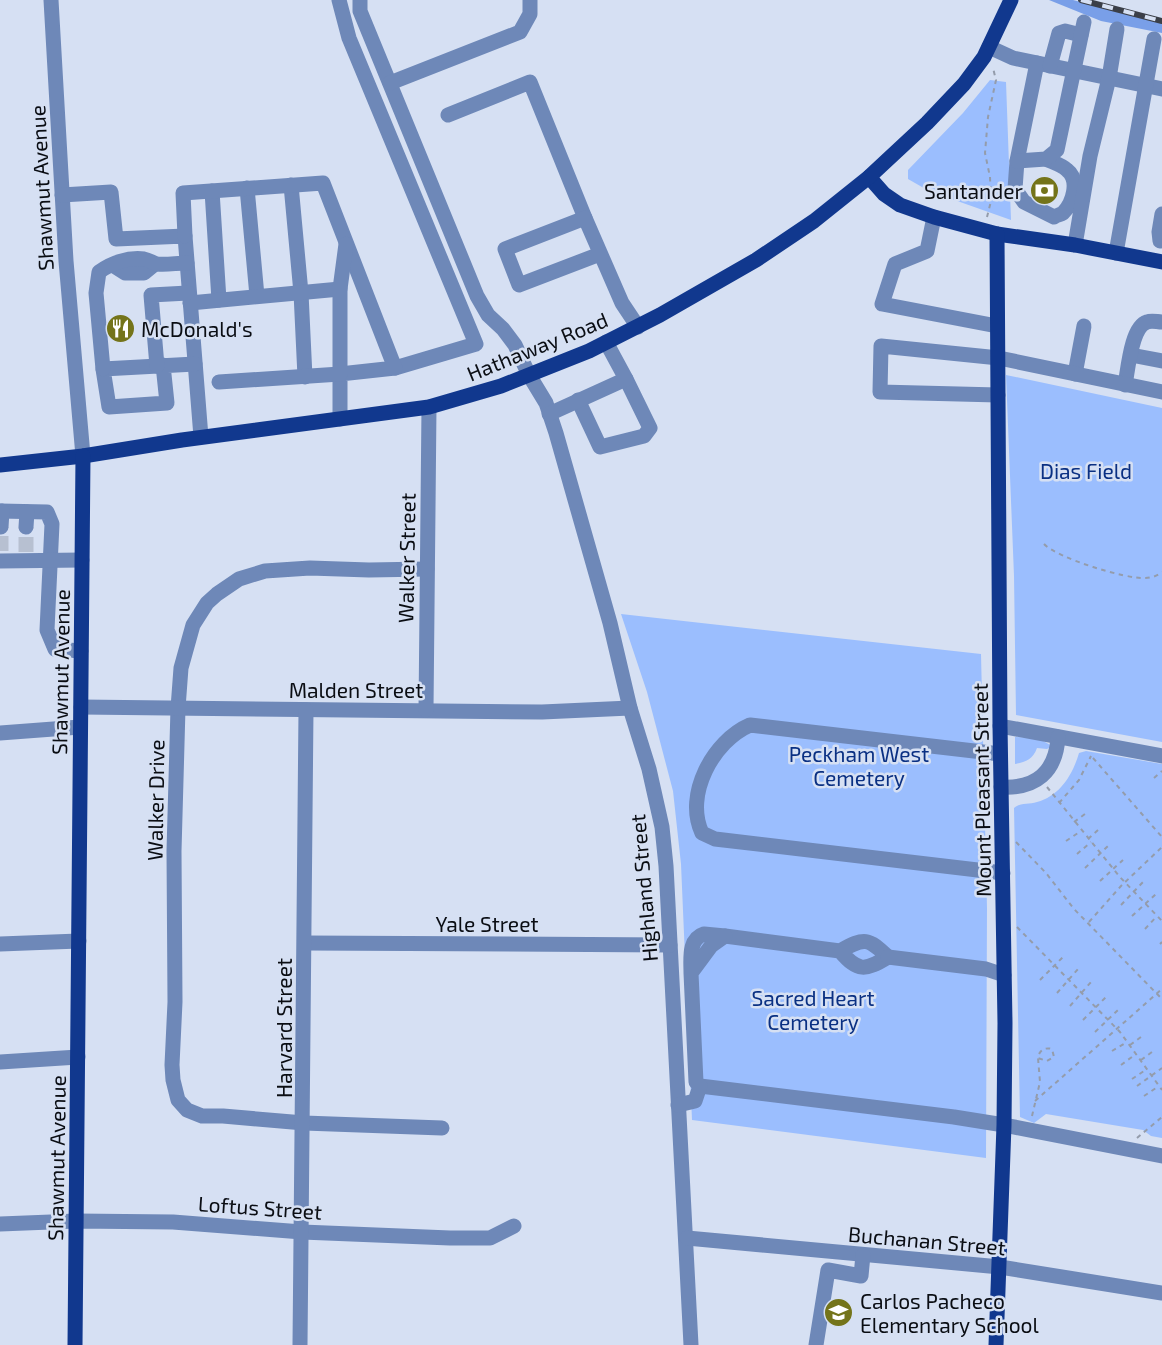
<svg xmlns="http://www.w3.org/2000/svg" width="1162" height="1345" font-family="'Exo 2',sans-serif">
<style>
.green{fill:#9bbefe}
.forest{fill:#799fe8}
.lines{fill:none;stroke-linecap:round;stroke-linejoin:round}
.minor-tunnel{stroke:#b7c0d1;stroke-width:15;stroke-dasharray:15 8;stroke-linecap:butt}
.path{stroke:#949cab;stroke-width:2;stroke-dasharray:4.5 4.5;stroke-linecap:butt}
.minor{stroke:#6e88b8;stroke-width:15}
.major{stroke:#11388e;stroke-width:15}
.rail-casing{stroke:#3b3f48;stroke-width:6}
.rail{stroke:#d6e0f3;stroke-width:4;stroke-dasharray:11;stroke-linecap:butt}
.labels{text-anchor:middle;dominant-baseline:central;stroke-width:5;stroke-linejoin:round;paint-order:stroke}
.street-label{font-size:21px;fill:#0a0d13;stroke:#d6e0f3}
.poi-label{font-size:21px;fill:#0a0d13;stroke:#d6e0f3;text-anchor:start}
.park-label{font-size:21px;fill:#0a3083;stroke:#d6e0f3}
</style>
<rect width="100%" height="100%" fill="#d6e0f3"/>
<g class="green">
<path d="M990,80l16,2 5,138 -82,-29 -21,-12v-9l55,-57z"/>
<path d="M1006,375l156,33v334l-146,-27 -2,-139z"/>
<path d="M621,614l360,40 6,254 -1,250 -294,-38 -11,-256 -8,-73 -26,-99z"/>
<path d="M1015,737l23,1 14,8 -5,3 -10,-1c-4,11 -11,14 -22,16z"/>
<path d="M1086,751l76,13v374l-11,-2 -8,-6 -97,-16 -12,9 -14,-6 -6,-309c7,-6 15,-3 23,-6 23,-6 36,-28 42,-49z"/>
</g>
<path class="forest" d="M1049,0h24l89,23v10l-61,-12z"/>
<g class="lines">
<g class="minor-tunnel">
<path d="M1,551v-24"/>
<path d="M26,552v-25"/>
</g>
<g class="path">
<path d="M987,217l4,-16 -1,-24 -5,-24 3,-36 8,-37 -3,-12"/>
<path d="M1044,544c13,14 81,35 101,34 6,0 12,-2 17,-6"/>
<path d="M1093,758l69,79"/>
<path d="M1154,778l8,-7"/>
<path d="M1047,787l72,89 43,45"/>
<path d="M1059,803l20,-23 12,-24"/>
<path d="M1074,822l11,-8"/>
<path d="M1088,839l10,-9"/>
<path d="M1066,841l15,-10"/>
<path d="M1016,842l30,31 28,36 88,90"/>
<path d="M1077,854l14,-12"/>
<path d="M1085,868l25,-24"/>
<path d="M1100,881l23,-21"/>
<path d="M1121,905l22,-23"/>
<path d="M1132,916l24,-22"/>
<path d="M1089,922l32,-36 41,-39"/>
<path d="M1017,927l103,105 42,58"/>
<path d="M1145,929l12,-13"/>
<path d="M1160,944l2,-2"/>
<path d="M1040,980l25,-25"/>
<path d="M1057,993l21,-24"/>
<path d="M1070,1006l21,-24"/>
<path d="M1083,1020l23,-23"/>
<path d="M1095,1032l24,-23"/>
<path d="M1130,1045l11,-8"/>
<path d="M1112,1051l15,-9"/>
<path d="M1141,1060l11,-8"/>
<path d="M1121,1065l15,-11"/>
<path d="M1132,1079l15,-10"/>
<path d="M1137,1086l25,-18"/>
<path d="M1144,1096l15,-10"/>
<path d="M1035,1101l127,-112"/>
<path d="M1032,1116l8,-34 -2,-24c1,-8 7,-11 14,-9l2,8 -7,4 -9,-3"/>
<path d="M1137,1138l25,-21"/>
</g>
<g class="minor">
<path d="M51,0l15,261 17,195"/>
<path d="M339,0l10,38 127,306 -81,24"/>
<path d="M360,0v11l117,285 11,19 15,14 12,16 14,30 17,28 10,30 54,190 20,85 19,61 13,58 4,39 25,479"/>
<path d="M989,47l24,11 149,31"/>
<path d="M1037,63l-20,98 -2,28 9,13 30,15c3,-2 6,-2 9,-4 10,-10 17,-33 4,-43 -5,-5 -15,-8 -21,-11"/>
<path d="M1050,66l9,-33 6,-2 16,4"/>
<path d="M390,83l130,-51 10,-18v-14"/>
<path d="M448,115l82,-33 55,136"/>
<path d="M1017,161l29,-2 11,-9 27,-128"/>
<path d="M291,185l10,108 4,84"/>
<path d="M247,188l10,108"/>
<path d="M212,191l7,109"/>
<path d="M62,195l49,-3 5,47 69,-3 16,201"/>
<path d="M934,217l-7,34 -32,13 -13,40 115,22"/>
<path d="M185,236l-2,-43 140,-10 72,185 -55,6v45"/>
<path d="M1160,241l-1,-9 3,-18"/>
<path d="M1075,245l15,-89 19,-78 8,-49"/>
<path d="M1116,253l38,-214"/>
<path d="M600,254l-81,31 -14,-36 80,-31 37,85 16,24"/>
<path d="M114,266l11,7h19l11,-9"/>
<path d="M190,303l150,-14"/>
<path d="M1131,355l31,6"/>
<path d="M163,365l4,38 -58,4 -6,-38 92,-5"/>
<path d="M157,366l-6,-71 37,-2"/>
<path d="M103,369l-7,-76 3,-21c12,-9 29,-15 45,-13 5,1 9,4 13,5 10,1 20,-1 30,-1"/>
<path d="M1075,374l9,-48"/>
<path d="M219,382l121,-8v-85l6,-45"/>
<path d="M1125,385c3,-15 6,-58 22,-63 5,-2 10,0 15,0"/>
<path d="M998,395l-118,-3 1,-46 118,12 163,34"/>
<path d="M578,400l22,47 44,-11 6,-8 -24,-49"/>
<path d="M549,414l77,-35 -20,-37"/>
<path d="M0,511l47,1 5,12 -5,106 8,19 26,2"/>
<path d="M1,527l1,-16"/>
<path d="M26,527l1,-15"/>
<path d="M0,561l82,-1"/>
<path d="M427,569l-58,1 -59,-2 -45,3 -26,8 -22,15 -10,9 -14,22 -12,43 -3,40 -4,143 1,151 -3,63 1,15 5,20 9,10 15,6h21l81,7 138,5"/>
<path d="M81,707l461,5 88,-4"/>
<path d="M426,710l3,-303"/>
<path d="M1000,726l162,30"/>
<path d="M0,733l80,-6"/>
<path d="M1000,754l-250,-29c-37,16 -66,70 -48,108l13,6 288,34"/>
<path d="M1001,787c35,2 55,-15 57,-50"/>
<path d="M725,936l115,15c18,21 25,20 48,6 -20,-19 -23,-20 -48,-6"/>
<path d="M305,943l365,2"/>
<path d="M0,944l79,-3"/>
<path d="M888,957l98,12 18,6"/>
<path d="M0,1062l78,-5"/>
<path d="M700,1086l254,31 50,8 158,31"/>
<path d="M678,1105l17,-4 5,-15 -4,-4 -5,-109 20,-27 14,-10 -21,-2c-16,5 -13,25 -13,39"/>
<path d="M0,1224l76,-3 97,1 129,10 148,6h40l24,-12"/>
<path d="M687,1238l313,29 162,26"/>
<path d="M300,1345l6,-635"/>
<path d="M816,1345l12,-75 33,6 2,-21"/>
</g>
<g class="major">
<path d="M869,177l15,17 16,11 34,12 63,17 78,11 87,17"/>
<path d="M0,465l83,-9 99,-16 247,-33 72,-21 88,-35 71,-36 96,-55 58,-39 55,-44 58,-54 37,-39 20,-27 27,-57"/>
<path d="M75,1345l8,-889"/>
<path d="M996,1345l8,-220 1,-102 -5,-297 -3,-492"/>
</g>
<defs>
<path id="rail" d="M1081,0l81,21"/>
</defs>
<use href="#rail" class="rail-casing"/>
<use href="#rail" class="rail"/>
</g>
<defs>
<symbol id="bank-disc" viewBox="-11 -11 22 22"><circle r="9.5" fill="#74741a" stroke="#d6e0f3"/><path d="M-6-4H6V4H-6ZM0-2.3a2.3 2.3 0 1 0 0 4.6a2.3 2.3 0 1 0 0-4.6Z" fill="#fff"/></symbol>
<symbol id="restaurant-disc" viewBox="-11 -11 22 22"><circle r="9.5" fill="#74741a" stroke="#d6e0f3"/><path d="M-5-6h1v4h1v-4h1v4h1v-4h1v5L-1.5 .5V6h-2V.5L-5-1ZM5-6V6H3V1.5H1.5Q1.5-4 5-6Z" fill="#fff"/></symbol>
<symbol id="school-disc" viewBox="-11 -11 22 22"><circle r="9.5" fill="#74741a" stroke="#d6e0f3"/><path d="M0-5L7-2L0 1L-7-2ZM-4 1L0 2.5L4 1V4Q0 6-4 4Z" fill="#fff"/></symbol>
</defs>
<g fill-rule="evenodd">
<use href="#bank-disc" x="1028" y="174" width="33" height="33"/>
<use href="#restaurant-disc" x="104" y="312" width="33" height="33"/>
<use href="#school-disc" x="822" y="1296" width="33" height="33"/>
</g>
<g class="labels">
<g class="street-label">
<text transform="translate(41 188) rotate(-93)">Shawmut Avenue</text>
<text transform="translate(537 346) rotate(-22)">Hathaway Road</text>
<text transform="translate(406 558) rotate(-89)">Walker Street</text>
<text transform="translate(60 672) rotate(-89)">Shawmut Avenue</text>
<text x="356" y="689">Malden Street</text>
<text transform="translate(981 790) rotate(-91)">Mount Pleasant Street</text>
<text transform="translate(155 800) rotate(-89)">Walker Drive</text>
<text transform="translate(643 888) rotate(-95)">Highland Street</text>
<text x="487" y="923">Yale Street</text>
<text transform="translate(283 1028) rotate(-90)">Harvard Street</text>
<text transform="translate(56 1158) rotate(-89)">Shawmut Avenue</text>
<text transform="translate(260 1207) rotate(4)">Loftus Street</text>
<text transform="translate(927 1240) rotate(5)">Buchanan Street</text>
</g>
<g class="poi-label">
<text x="1023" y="190" text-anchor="end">Santander</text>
<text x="141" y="328">McDonald's</text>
<text x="860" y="1300">Carlos Pacheco<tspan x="860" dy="24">Elementary School</tspan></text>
</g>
<g class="park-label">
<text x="1086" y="470">Dias Field</text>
<text x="859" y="753">Peckham West<tspan x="859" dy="24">Cemetery</tspan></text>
<text x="813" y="997">Sacred Heart<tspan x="813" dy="24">Cemetery</tspan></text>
</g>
</g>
</svg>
